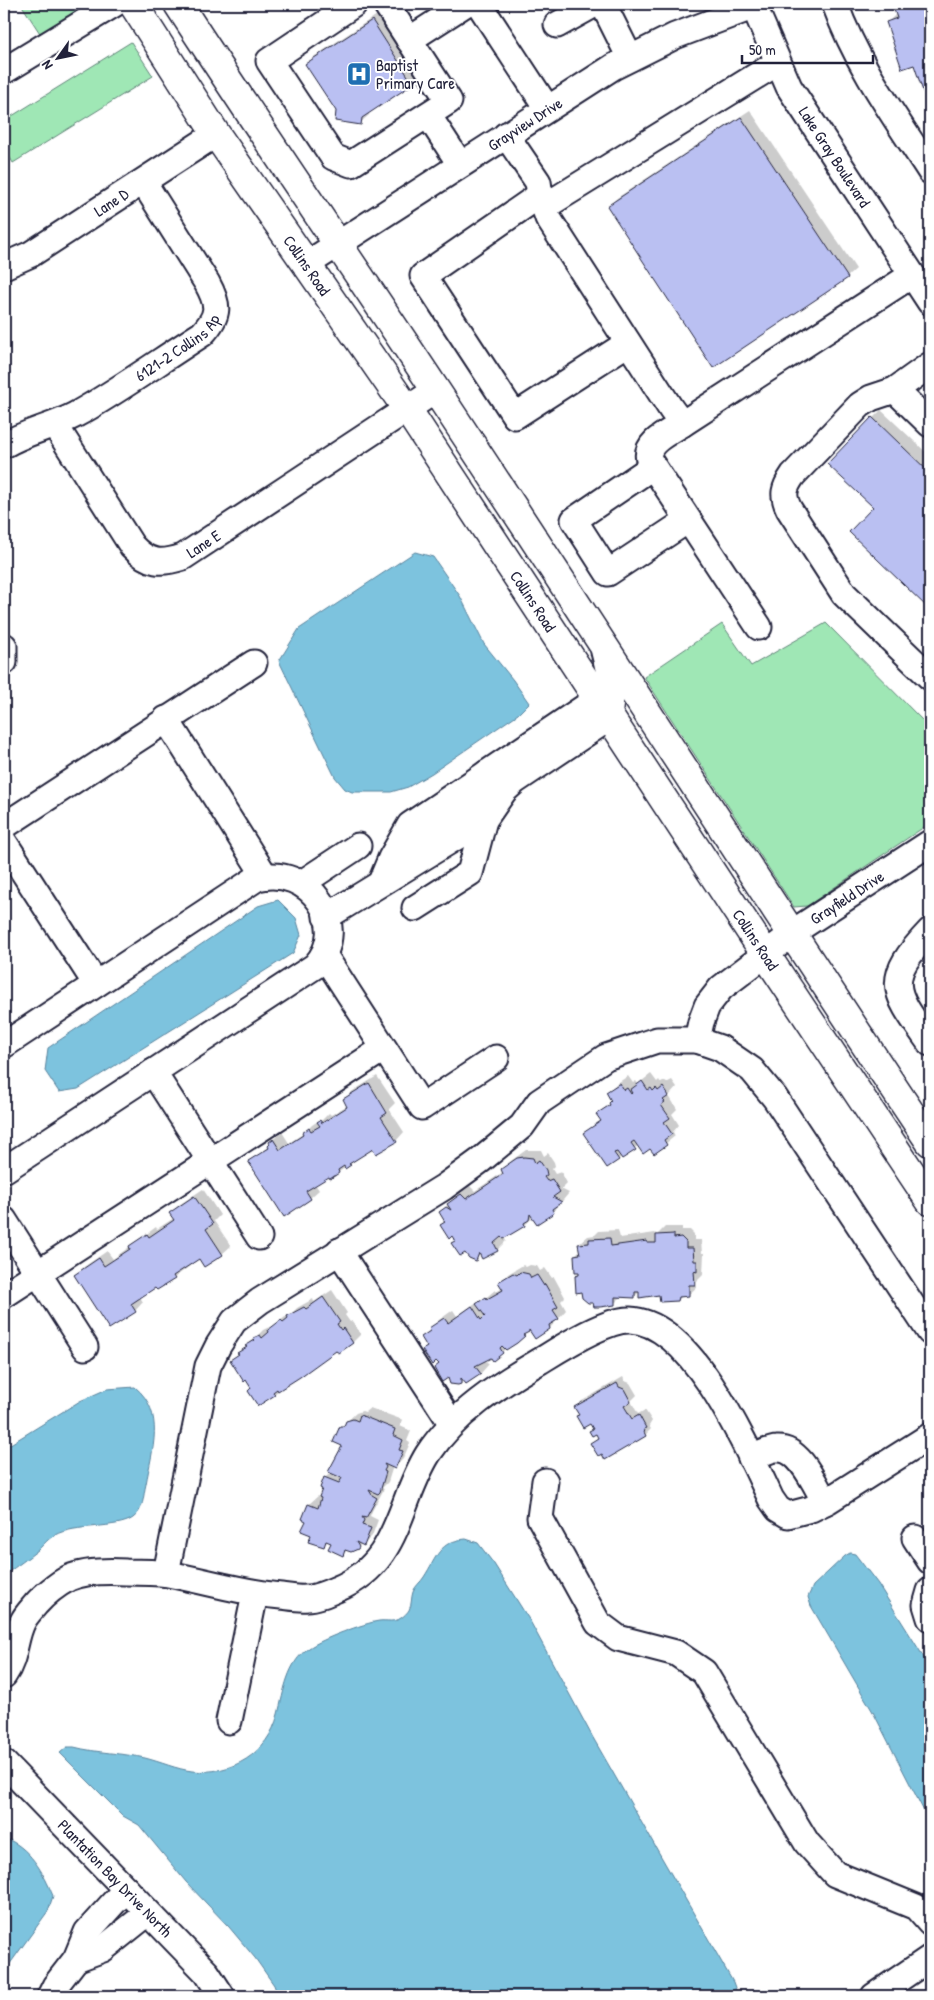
<svg xmlns="http://www.w3.org/2000/svg" width="934" height="2000" font-family="'Patrick Hand',sans-serif">
<style>
.green{fill:#9fe7b5;stroke:#608478}
.water{fill:#7dc3de;stroke:#59839d}
.shadow{fill:#0003}
.building{fill:#bac0f2;stroke:#22223b}
.lines{fill:none;stroke-linecap:round;stroke-linejoin:round}
.minor-casing{stroke:#22223b;stroke-width:29}
.major-casing{stroke:#22223b;stroke-width:31}
.minor{stroke:#fff;stroke-width:25}
.major{stroke:#fff;stroke-width:28}
.labels{text-anchor:middle;dominant-baseline:central;stroke-width:4;stroke-linejoin:round;paint-order:stroke}
.poi-label{font-size:16px;fill:#22223b;stroke:#fff;text-anchor:start}
.street-label{font-size:16px;fill:#22223b;stroke:#fff}
</style>
<rect width="100%" height="100%" fill="#fff"/>
<filter id="ink" filterUnits="userSpaceOnUse"><feTurbulence type="fractalNoise" baseFrequency=".02" numOctaves="2"/><feDisplacementMap in="SourceGraphic" scale="10" xChannelSelector="R" yChannelSelector="G"/><feConvolveMatrix kernelMatrix="1 2 1 2 8 2 1 2 1" color-interpolation-filters="sRGB"/></filter>
<g filter="url(#ink)">
<g class="green">
<path d="M21,4h69l-47,34z"/>
<path d="M131,42l22,34 -140,87 -9,-16v-26z"/>
<path d="M826,623l104,105v95l-123,83 -13,1 -150,-230 78,-53 29,42z"/>
</g>
<g class="water">
<path d="M415,552l18,5 27,39 24,48 29,36 16,23 -11,11 -86,59 -24,14 -17,5h-39l-7,-3 -10,-12 -56,-116 20,-32z"/>
<path d="M278,900l18,18 5,17 -8,18 -215,136 -19,3 -14,-21 3,-23 210,-142z"/>
<path d="M135,1387c31,26 17,63 11,97 -3,12 -2,26 -13,34 -15,11 -59,6 -78,17 -6,3 -12,10 -17,15 -10,8 -21,16 -31,23l-3,6v-131l76,-47 27,-12z"/>
<path d="M466,1539l12,4 16,21 36,57 62,115 141,246 5,14h-460l-4,-11 -19,-27 -26,-31 -43,-45 -47,-57 -16,-9 -63,-63 7,-6h7c23,6 48,6 71,11 16,4 31,11 47,13 40,4 76,-17 86,-57 6,-22 9,-52 31,-66 13,-9 55,-25 70,-27 8,-1 15,2 22,-3 2,-1 7,-6 8,-8 3,-5 2,-13 4,-18 2,-6 8,-10 11,-15 13,-20 15,-36 42,-38z"/>
<path d="M850,1553l5,1 23,30 52,83v156l-57,-111 -62,-106 -3,-9 5,-11 32,-30z"/>
<path d="M4,1838c25,8 40,35 49,58l-5,15 -44,61z"/>
</g>
<g class="shadow">
<path d="M893,4h37v104l-15,-44 -28,-41 9,-9z"/>
<path d="M380,13l41,61 -8,9 -44,28v4l-9,8 -23,-13 -30,-46 8,-8z"/>
<path d="M750,110l106,159 -9,8 -239,-70 9,-9z"/>
<path d="M881,410l49,46v152l-80,-76 24,-25 -1,-89z"/>
<path d="M651,1074l6,8 2,-2 2,3 4,-2 1,2 6,-3 5,7 -8,9 8,13 -5,5 7,11 -6,7 2,4 -21,17 -3,-6 -12,-2 -21,14 -33,-26 17,-14 -4,-5 15,-13 -6,-8 9,-9 12,-8 5,7 3,-2 2,3z"/>
<path d="M377,1076l18,27 -6,6 15,23 -8,9 -23,6 -34,25 -10,3 -14,9 4,6 -9,8 -60,-37 20,-15 2,-2 -2,-2 12,-10 7,11 15,-10 8,-8 6,-4 1,2 10,-10 2,2 17,-10 -3,-6 8,-8z"/>
<path d="M526,1150h15l3,6 4,-3 6,9 1,4 -3,3 3,5 6,-2 6,11 -6,6 8,4 -16,19 -20,5 -8,8 -21,12 2,4 -9,9 -15,8 -1,-4 -5,5 -23,-16 3,-3 -15,-28 16,-16 13,-10 5,5 28,-19v-2l8,-9z"/>
<path d="M203,1189l17,26 -6,6 17,25 -9,8 -17,12 -5,-8 -26,20 -18,8 -16,11 3,5 -8,9 -26,16 -33,-52 8,-8 23,-16 6,8 43,-32 1,2 17,-11 -4,-5 9,-8z"/>
<path d="M665,1227h17v3h8l4,4v6h7l1,13h2l-1,22 -6,6v6l-9,8 -6,1 -4,4 -18,-7 -20,-2 -6,6 -12,-1 -8,8 -37,-28 5,-5 -7,-16 5,-5 -1,-6 9,-8 7,-1 4,-4 19,-1 2,8 35,-5 2,2z"/>
<path d="M523,1265l3,2 4,-2 7,1 3,5 5,-3 7,10 2,-1 11,20 -4,4 5,9 -16,18 -20,1 -37,30 -1,-2 -7,3 4,4 -8,9 -15,9 -2,-3 -3,4 -37,-33 4,-4 -5,-9 16,-17 14,-10 4,6 24,-17 1,2 13,-11 1,2 7,-4 -3,-5 8,-9z"/>
<path d="M332,1290l15,23 -2,2 5,7 2,-1 9,13 -8,8 -14,9 -3,-1 -62,44 -22,-6 -20,-27 31,-31 6,-3 1,2 20,-16 1,1 6,-6 16,-9 1,3z"/>
<path d="M623,1377l2,4 5,2 7,12 -6,6 7,13 7,-4 7,11 -3,5 2,3 -6,6 -53,8 6,-6 -7,-14 -11,-9 -4,-7 6,-6z"/>
<path d="M370,1408l33,12 -3,6 11,5 -4,10 3,2 -7,16 -8,8 -2,-1 -5,16 -6,6 2,1 -12,22 -2,5 8,4 -6,16 -8,8 -2,-1 -5,5 -9,1 -6,6 -10,-12 -4,-2 -5,4 -11,-11 -5,-14 -3,-2 5,-14 9,-8 2,1 5,-19 6,-6 12,-27 -2,-18 15,-14 6,-2 3,1z"/>
</g>
<g class="building">
<path d="M892,4h38v108l-16,-47 -12,4 -16,-47 11,-4z"/>
<path d="M372,20l41,64 -51,34 -1,7 -26,-4 1,-10 -31,-47z"/>
<path d="M741,117l107,161 -135,90 -106,-162z"/>
<path d="M872,417l58,56v137l-81,-78 24,-25 -46,-43z"/>
<path d="M642,1081l6,9 3,-2 2,3 3,-3 2,3 5,-4 6,9 -6,4 2,2 -4,3 9,13 -6,4 8,12 -8,6 3,5 -13,9 -4,-5 -7,5 -9,-13 -3,2 5,7 -14,9 -5,-7 -3,1 5,7 -12,8 -24,-35 18,-12 -5,-7 14,-9 -1,-2 2,-2 -5,-9 14,-9 4,7 3,-2 4,6 1,-1 -2,-3z"/>
<path d="M369,1083l18,30 -6,4 16,25 -21,12 -3,-5 -24,15 2,1 -6,4 -1,-3 -6,4 1,3 -9,6 -1,-2 -23,14 5,8 -27,18 -36,-56 21,-13 -1,-2 2,-2 -1,-2 4,-3 7,11 23,-15 -1,-2 7,-5 2,3 9,-5 -3,-4 3,-2 2,3 25,-16 -4,-8z"/>
<path d="M524,1157l9,1 2,5 4,-3 7,10 1,5 -3,2 3,4 5,-2 8,13 -7,5 9,5 -10,7 2,4 -17,11 -7,-10 -1,6 -5,3 1,3 -22,13 -2,-2 -7,6 4,8 -16,8 -3,-6 -3,8 -7,-3 -4,-5 -5,3 -9,-13 4,-2 -3,-5 -3,3 -9,-14 5,-3 -6,-10 7,-5 5,3 -4,-6 14,-10 5,5 37,-25 -2,-5 16,-11z"/>
<path d="M194,1196l19,28 -7,5 17,26 -19,12 -5,-8 -26,17 2,3 -18,11 -2,-2 -24,16 5,8 -27,17 -35,-54 25,-17 5,8 26,-17 -1,-3 18,-12 2,3 25,-17 -5,-7z"/>
<path d="M674,1234v4l7,-1 5,5v6h7l1,13h3v11l-3,-1 1,14h-6v11l-10,1 -1,4 -18,1 -1,-7 -20,3v-6h-4v6l-20,-1v8l-15,2h-6l-1,-4h-5l-6,-5 -1,-6 -5,1 -1,-17 4,-1v-3h-4l-1,-17 6,-1 -2,-10 11,-1v-4l21,-1 1,8 36,-5v2h9v-8z"/>
<path d="M520,1272l9,2 2,4 6,-3 7,11 1,-2 13,23 -5,3 6,9 -10,6 1,4 -15,10 -6,-9v2l-6,3 2,1 -8,7 -11,7 -4,-4 -2,2 3,5 -10,8 -2,-3 -16,8 6,8 -15,10 -5,-6v6l-3,1 -8,-1 -2,-6 -6,4 -8,-14 5,-4 -3,-3 -4,4 -10,-15 5,-3 -6,-10 9,-6 -1,-3 15,-10 4,5 24,-17 9,14 4,-4 -9,-12 10,-7 1,2 16,-9 -5,-8 15,-9 4,2z"/>
<path d="M323,1297l17,25 -3,2 4,6 2,-2 10,15 -14,10 -3,-2 -36,26 -22,14 -1,-2 -4,3 2,3 -17,11 -10,-15 3,-3 -5,-8 -2,2 -14,-22 9,-6 -2,-1 10,-6 -2,-1 10,-6 -2,-2 7,-3 2,3 7,-6 -1,-2 13,-10 2,2 5,-4 -1,-2 17,-9 2,2z"/>
<path d="M617,1383l2,4 5,2 7,13 -7,4 8,13 7,-4 7,13 -2,1 1,2 -1,1 2,4 -41,24 -3,-6 -4,2 -8,-13 8,-5 -2,-4 -4,2 -3,-5 4,-2 -3,-5 -7,4 -7,-12 3,-1 -5,-8z"/>
<path d="M360,1415l35,14 -2,6 10,5 -4,10 4,1 -8,18 -11,-5 2,3 -2,4 2,1 -6,20 -2,2 -9,-4 3,5 5,3 -11,20 -4,-1 2,3 -2,5 9,3 -7,18 -8,-4 3,5 -1,2 -7,3 -6,-2 -2,6 -15,-7 3,-6 -5,-2 -2,6 -16,-5 3,-7 -10,-4 5,-10 -4,-2 6,-15 10,4 3,-10 -2,-1 3,-8 -2,-1 4,-11 15,6 3,-5 -14,-6 14,-26 -9,-4 7,-16h4l2,-5 7,-2 5,2z"/>
</g>
<g class="lines">
<defs>
<g id="minor">
<path d="M354,4l-85,57 64,96 18,7 98,-63 -63,-97"/>
<path d="M479,4l68,104"/>
<path d="M603,4l27,54"/>
<path id="s1" d="M753,4l36,83 141,215"/>
<path d="M835,4c22,61 60,113 95,167"/>
<path d="M557,25l38,-21"/>
<path d="M409,40l56,-36"/>
<path d="M4,71l110,-67"/>
<path d="M428,115l32,49"/>
<path d="M506,135l32,47 2,13 8,23 123,191 11,15 230,-149"/>
<path d="M540,195l-117,81 92,140 113,-73"/>
<path d="M544,207l233,-144"/>
<path id="s2" d="M307,264l306,-197 62,-31 85,-32"/>
<path id="s3" d="M4,266l27,-12 185,-120"/>
<path d="M930,365l-35,25 -24,8 -11,7 -67,70c-9,13 -11,20 -4,34l55,85 86,83"/>
<path d="M895,390l35,34"/>
<path d="M682,424c-12,8 -38,18 -33,36l110,167"/>
<path id="s4" d="M55,425l77,121c17,18 29,18 51,11l253,-167"/>
<path id="s5" d="M4,445c22,-13 48,-18 71,-30 42,-23 86,-55 127,-81 18,-19 17,-29 5,-51l-63,-100"/>
<path d="M652,467l-78,53 34,53 80,-53"/>
<path d="M4,646v16"/>
<path d="M166,719l99,157"/>
<path d="M4,826l250,-163"/>
<path d="M4,842l92,142"/>
<path d="M395,856l76,-49 16,-34"/>
<path d="M381,882l10,-24 19,-33 187,-126"/>
<path d="M302,883l56,-37"/>
<path d="M415,908l55,-35 14,-53"/>
<path d="M326,917l158,-97 20,-29 11,-10 94,-63c4,-27 2,-40 -5,-66"/>
<path d="M930,931c-48,50 -36,61 0,112"/>
<path d="M324,955l98,152 74,-49"/>
<path d="M697,1040l23,8 32,22 23,28 155,234"/>
<path d="M4,1045l253,-167c52,-14 96,47 58,88l-311,204"/>
<path d="M153,1072l106,165"/>
<path d="M4,1220l81,127"/>
<path d="M339,1251l113,173"/>
<path d="M4,1295l379,-246"/>
<path d="M751,1458c8,-3 18,-9 26,-9 23,-2 38,36 48,53"/>
<path d="M545,1481l-5,37 58,105 20,15 58,15 28,19 103,171 28,31 81,33 14,16"/>
<path d="M915,1538l15,23"/>
<path id="s6" d="M166,1573l42,-207 10,-20 16,-25 26,-20 184,-114 37,-27 41,-34 17,-24 67,-45 51,-17h40l4,-18 6,-16 14,-18 83,-63 126,-82"/>
<path d="M930,1591l-4,14 4,13"/>
<path d="M4,1675c12,-17 10,-37 19,-54 3,-6 9,-12 13,-17 8,-9 22,-20 33,-26 16,-7 39,-7 57,-6 14,0 28,0 42,2 38,7 75,19 113,22 9,1 18,3 26,2 10,0 21,-5 30,-9 63,-26 60,-85 91,-135 27,-41 71,-69 112,-93 21,-13 66,-42 90,-41 63,2 118,130 141,179l7,10 10,6 23,-6 18,-9 101,-64"/>
<path d="M229,1721l26,-127"/>
<path id="s7" d="M4,1763l203,210 15,23"/>
<path d="M76,1959l27,-10 45,-36"/>
<path d="M50,1996l5,-10 21,-27 11,-27 39,-43"/>
<path d="M874,1996l56,-38"/>
</g>
<g id="major">
<path id="s8" d="M133,4l83,130 191,275 359,546 164,246"/>
<path d="M178,4c84,130 173,258 259,388 165,249 326,501 493,750"/>
</g>
</defs>
<use href="#minor" class="minor-casing"/>
<use href="#major" class="major-casing"/>
<use href="#minor" class="minor"/>
<use href="#major" class="major"/>
</g>
</g>
<defs>
<symbol id="hospital-square" viewBox="-11 -11 22 22"><rect x="-9" y="-9" width="18" height="18" rx="4" fill="#1f6fb2" stroke="#fff"/><path d="M-5-5h3v3.5h4V-5h3V5h-3V1.5h-4V5h-3Z" fill="#fff"/></symbol>
</defs>
<g fill-rule="evenodd">
<use href="#hospital-square" x="345" y="60" width="28" height="28"/>
</g>
<g class="labels">
<g class="poi-label">
<text x="376" y="65">Baptist<tspan x="376" dy="18">Primary Care</tspan></text>
</g>
<g class="street-label">
<text stroke="none"><textPath href="#s2" startOffset="259">Grayview Drive</textPath></text>
<text stroke="none"><textPath href="#s1" startOffset="174">Lake Gray Boulevard</textPath></text>
<text stroke="none"><textPath href="#s3" startOffset="125">Lane D</textPath></text>
<text stroke="none"><textPath href="#s8" startOffset="314">Collins Road</textPath></text>
<text stroke="none"><textPath href="#s5" startOffset="200">6121-2 Collins Ap</textPath></text>
<text stroke="none"><textPath href="#s4" startOffset="224">Lane E</textPath></text>
<text stroke="none"><textPath href="#s8" startOffset="719">Collins Road</textPath></text>
<text stroke="none"><textPath href="#s6" startOffset="1029">Grayfield Drive</textPath></text>
<text stroke="none"><textPath href="#s8" startOffset="1124">Collins Road</textPath></text>
<text stroke="none"><textPath href="#s7" startOffset="160">Plantation Bay Drive North</textPath></text>
</g>
</g>
<rect width="934" height="2000" fill="none" stroke="#fff" stroke-width="20"/>
<rect x="10" y="10" width="914" height="1980" fill="none" stroke="#22223b" stroke-width="2" filter="url(#ink)"/>
<g transform="translate(58 58) rotate(237)" stroke="#ffffff" stroke-width="4" paint-order="stroke">
<path d="M0-4L9 19L0 12L-9 19Z" fill="#22223b"/>
<text y="-8" font-size="14" font-weight="bold" text-anchor="middle" fill="#22223b">N</text>
</g>
<path d="M742 55v8h131v-8" fill="none" stroke="#22223b" stroke-width="2.5"/>
<text x="749" y="55" font-size="15" fill="#22223b" stroke="#ffffff" stroke-width="4" paint-order="stroke">50 m</text>
</svg>
